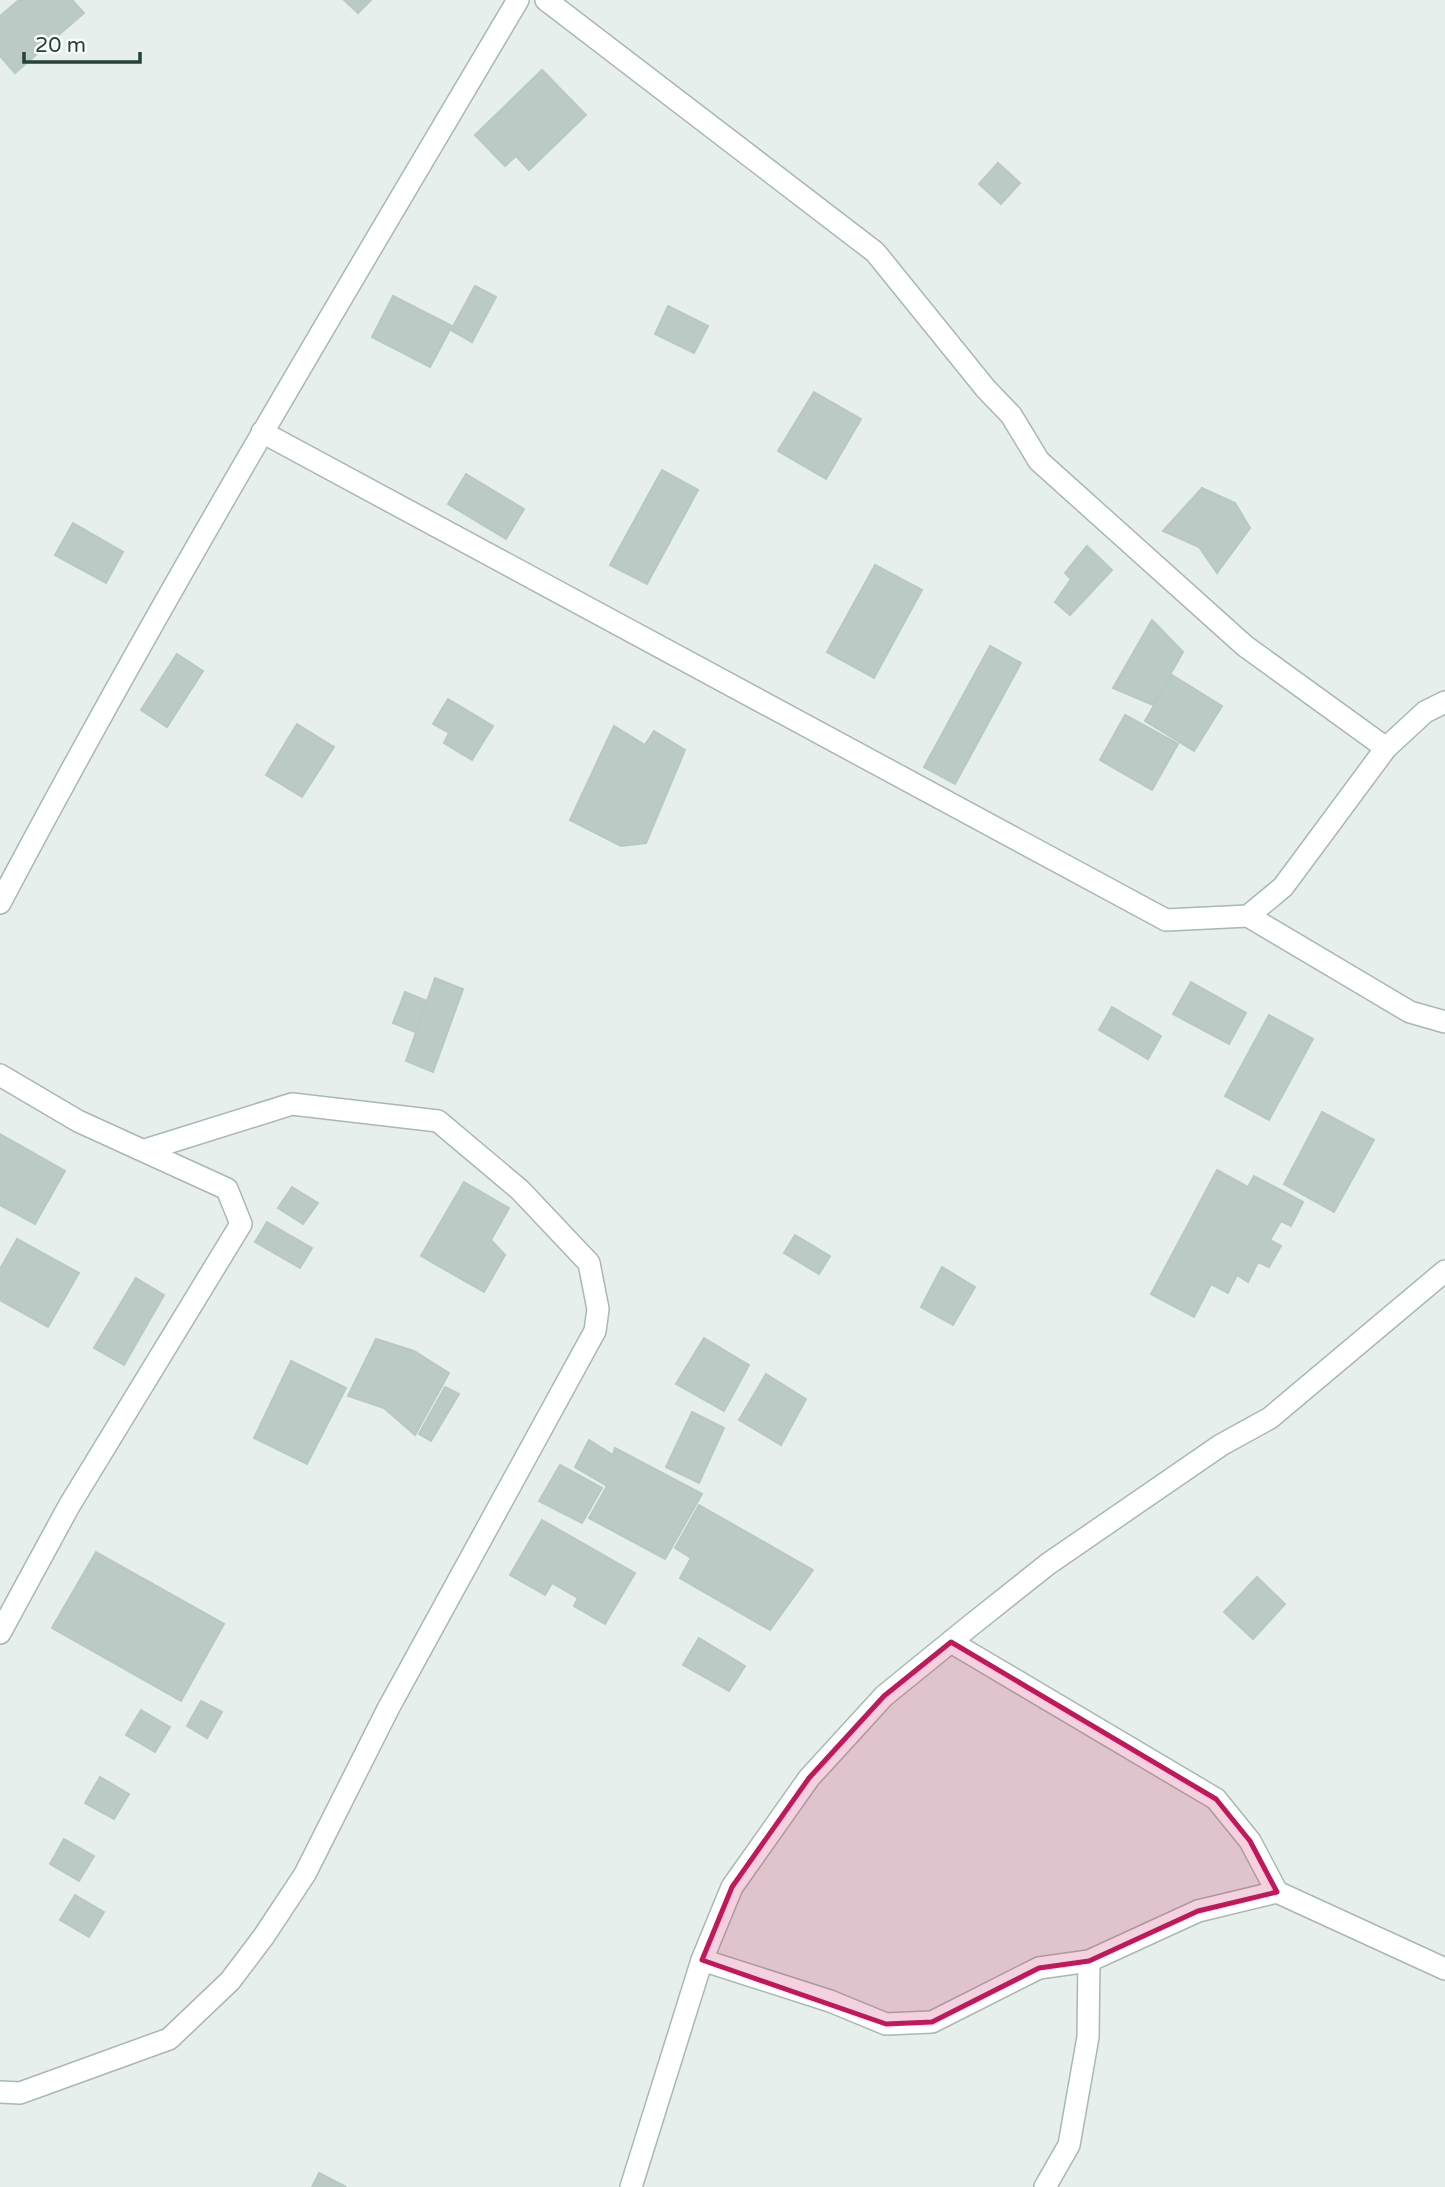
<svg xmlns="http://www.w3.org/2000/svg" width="1445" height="2187" font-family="'Varela Round',sans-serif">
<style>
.building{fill:#bbcac4;stroke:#b8c9c2;stroke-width:2}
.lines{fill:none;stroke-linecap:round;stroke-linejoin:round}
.minor-casing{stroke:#a8b8b2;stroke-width:24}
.minor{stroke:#fff;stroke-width:21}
.marked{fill:#c2185b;fill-opacity:0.2;stroke:#c2185b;stroke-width:5;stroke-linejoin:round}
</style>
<rect width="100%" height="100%" fill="#e6efeb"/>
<g class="building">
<path d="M19,0h53l12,13 -69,60 -15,-17v-40z"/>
<path d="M344,0h27l-13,13z"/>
<path d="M542,70l44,45 -57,55 -13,-14 -11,10 -30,-31z"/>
<path d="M998,163l22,20 -19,21 -22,-20z"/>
<path d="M475,286l21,11 -24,45 -21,-12z"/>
<path d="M393,296l59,30 -22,41 -58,-30z"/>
<path d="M668,306l40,20 -14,27 -39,-19z"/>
<path d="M814,392l47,27 -35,60 -48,-28z"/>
<path d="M662,470l36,20 -51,94 -37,-19z"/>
<path d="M466,474l58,35 -18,30 -58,-35z"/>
<path d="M1202,488l33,15 15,25 -33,45 -18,-26 -36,-16z"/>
<path d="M73,523l50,29 -17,31 -51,-28z"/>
<path d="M1087,546l25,24 -42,45 -15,-13 16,-23 -6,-6z"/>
<path d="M875,565l47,25 -48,88 -47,-26z"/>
<path d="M1152,620l31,32 -30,53 -40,-17z"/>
<path d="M990,646l31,17 -66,121 -31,-17z"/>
<path d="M177,654l26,17 -36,56 -26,-17z"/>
<path d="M1172,675l50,31 -28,45 -49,-30z"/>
<path d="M448,699l45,27 -21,34 -28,-17 5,-10 -16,-9z"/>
<path d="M1125,715l53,29 -26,46 -52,-30z"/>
<path d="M297,724l37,23 -32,50 -36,-22z"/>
<path d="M614,726l31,19 9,-14 31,19 -39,93 -25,3 -51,-26z"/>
<path d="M435,978l28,11 -30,83 -27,-11z"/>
<path d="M1191,982l55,31 -17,31 -56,-30z"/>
<path d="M405,992l22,9 -12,31 -22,-9z"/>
<path d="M1112,1007l49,29 -13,23 -49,-29z"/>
<path d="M1269,1015l44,24 -44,81 -44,-24z"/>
<path d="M1322,1112l52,28 -40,72 -50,-28z"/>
<path d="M0,1134l65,37 -30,53 -35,-19z"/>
<path d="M1217,1170l31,17 6,-11 49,26 -12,24 -10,-5 -11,19 11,6 -12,21 -11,-5 -10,20 -11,-7 -9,18 -17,-9 -17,33 -43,-23z"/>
<path d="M464,1182l45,26 -18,32 14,15 -21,37 -63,-36z"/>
<path d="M292,1187l26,16 -15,21 -25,-16z"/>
<path d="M267,1222l45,26 -12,20 -45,-26z"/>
<path d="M795,1235l35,21 -11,18 -35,-21z"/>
<path d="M17,1239l62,34 -31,54 -48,-27v-31z"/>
<path d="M942,1267l33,20 -22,38 -32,-18z"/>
<path d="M136,1278l28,17 -40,70 -30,-17z"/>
<path d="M704,1338l45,27 -25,46 -48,-27z"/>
<path d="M376,1339l38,12 35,22 -34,62 -31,-27 -36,-12z"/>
<path d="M291,1361l55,27 -39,76 -53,-26z"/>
<path d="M766,1374l40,25 -25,46 -42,-25z"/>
<path d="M445,1387l14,7 -28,47 -12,-7z"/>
<path d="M692,1412l32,16 -25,55 -33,-16z"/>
<path d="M589,1440l24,15 2,-7 87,46 -37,65 -76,-41 18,-32 -32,-19z"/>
<path d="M560,1465l42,23 -20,35 -43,-22z"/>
<path d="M699,1505l114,65 -43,60 -90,-52 11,-20 -16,-10z"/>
<path d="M542,1520l93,53 -30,51 -31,-18 4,-8 -26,-15 -7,12 -35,-20z"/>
<path d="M96,1552l128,72 -43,77 -129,-73z"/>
<path d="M1257,1577l28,27 -32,35 -29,-27z"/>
<path d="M699,1638l46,28 -16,25 -46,-26z"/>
<path d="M201,1701l21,11 -15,26 -20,-12z"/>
<path d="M141,1710l29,17 -15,25 -29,-17z"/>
<path d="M100,1777l29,17 -15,25 -29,-16z"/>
<path d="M64,1839l30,17 -15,25 -29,-17z"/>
<path d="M75,1895l29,17 -15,25 -29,-17z"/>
<path d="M319,2173l27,14h-34z"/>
</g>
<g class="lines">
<defs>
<g id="minor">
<path d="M546,0l329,252 111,137 25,26 28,46 206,185 141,102"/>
<path d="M262,432l904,488 82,-4 35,-29 103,-139 39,-36 20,-10"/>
<path d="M0,903c162,-307 341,-604 518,-903"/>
<path d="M1248,916l162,96 35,10"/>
<path d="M0,1075l78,46 149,68 14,35 -172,282 -69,127"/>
<path d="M951,1642l265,157 34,42 27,51"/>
<path d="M702,1960l128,41 56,23 46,-2 107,-54 50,-7 109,-50 79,-19 168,77"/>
<path d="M0,2092l20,1 149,-54 61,-58 34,-45 41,-62 83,-165 207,-378 3,-22 -9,-46 -69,-73 -82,-69 -146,-17 -147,46"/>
<path d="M631,2187l71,-227 30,-73 77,-109 75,-82 86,-70 78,-62 173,-119 49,-27 175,-147"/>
<path d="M1045,2187l24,-42 19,-108 1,-76"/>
</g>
</defs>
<use href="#minor" class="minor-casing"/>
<use href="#minor" class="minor"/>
</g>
<path class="marked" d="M951,1642l265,157 34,42 27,51 -79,19 -109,50 -50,7 -107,54 -46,2 -184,-64 30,-73 77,-109 75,-82z"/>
<path d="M24 52v10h116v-10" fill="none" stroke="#24423a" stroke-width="3.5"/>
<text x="35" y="52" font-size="21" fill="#24423a" stroke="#f7fbf9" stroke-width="5" paint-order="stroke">20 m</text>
</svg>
